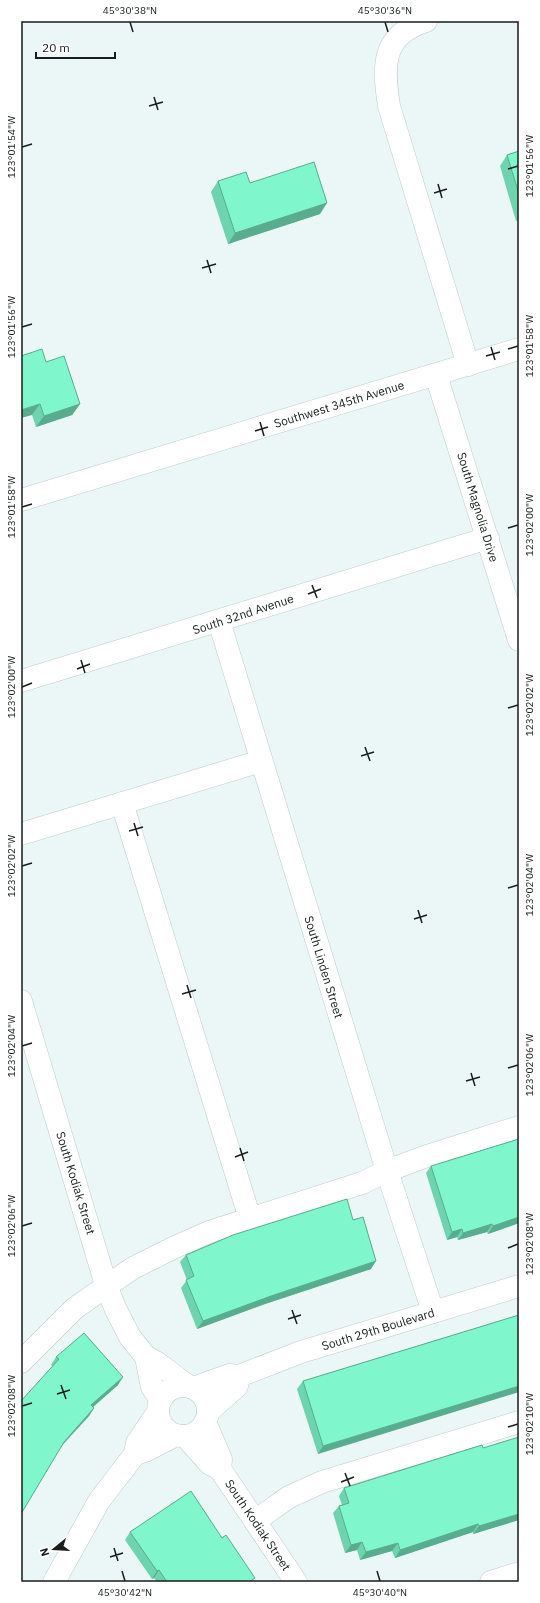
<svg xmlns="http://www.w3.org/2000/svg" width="540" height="1603" font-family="'IBM Plex Sans',sans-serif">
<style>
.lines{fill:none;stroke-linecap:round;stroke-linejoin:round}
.minor-casing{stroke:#becaca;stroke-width:23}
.minor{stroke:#fff;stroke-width:22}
.wall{fill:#6dd4af}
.shaded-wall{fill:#59ac8e}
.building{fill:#7ff6cb;stroke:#59ac8e}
.ticks{fill:none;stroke:#181d1d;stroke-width:1.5}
.labels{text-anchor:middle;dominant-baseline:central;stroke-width:3.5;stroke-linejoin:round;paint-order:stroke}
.street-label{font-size:12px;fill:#181d1d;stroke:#fff}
.neatline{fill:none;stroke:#181d1d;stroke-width:1.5}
.ticks-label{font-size:10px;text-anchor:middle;fill:#181d1d}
</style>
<rect width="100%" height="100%" fill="#ebf7f6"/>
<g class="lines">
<defs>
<g id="minor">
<path d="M426,21c-45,14 -43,45 -37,85l79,259"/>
<path d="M436,375l83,265"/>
<path d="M21,500l498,-151"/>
<path d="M219,621l168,550 46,141"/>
<path d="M21,681l467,-143"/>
<path d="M122,803l128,416"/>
<path d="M21,834l240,-73"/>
<path d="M21,1001l85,284 10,25 14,27 16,20 6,30 9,13"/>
<path d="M146,1357c17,6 28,21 44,30"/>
<path d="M21,1362l54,-54 58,-40 42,-21 34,-15 153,-49 25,-12 37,-14 95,-30"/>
<circle cx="183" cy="1411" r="25"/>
<path d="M193,1388l36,-13 10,1 62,-24 218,-66"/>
<path d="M208,1412l29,-26 2,-10"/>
<path d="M205,1422l16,37 -1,10"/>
<path d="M185,1436l25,28 10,5 76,113"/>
<path d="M135,1454l10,-3 31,-16"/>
<path d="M255,1521l34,-24 33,-15 197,-60"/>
<path d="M54,1582l45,-81 36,-47 2,-11 21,-31"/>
<path d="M491,1582l28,-9"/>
</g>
</defs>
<use href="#minor" class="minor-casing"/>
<use href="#minor" class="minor"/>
</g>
<g class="wall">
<path d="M519,151v69l-3,1 -16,-55 7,-11z"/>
<path d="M218,181l32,2 70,31 -92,30 -17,-52z"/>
<path d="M46,362l34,42 -8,11 -36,12 -4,-12z"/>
<path d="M519,1139v84l-31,11 -1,-2 -29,8 -1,-3 -10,3 -21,-67 5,-7z"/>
<path d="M353,1220l18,49 -106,35 -68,25 -16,-41 6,-8 -7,-18 6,-7z"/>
<path d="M519,1315l-201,139 -21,-65 6,-8z"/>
<path d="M56,1357l62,28 -25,22 1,1 -5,8 -28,31 -9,-81 -1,-1z"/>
<path d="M483,1448l36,72 -46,14v-2l-78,26 -3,-7 -32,9 -3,-10 -12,3 -12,-40 6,-7 3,-1 -3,-9 5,-8z"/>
<path d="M130,1532l122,50h-95l-3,-4 -2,1 -27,-39z"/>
</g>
<g class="shaded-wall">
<path d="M327,203l-7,11 -92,30 7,-11z"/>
<path d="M40,404l-8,11 -11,3v-8z"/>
<path d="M80,404l-8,11 -36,12 8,-11z"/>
<path d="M519,1217v6l-31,11 5,-8z"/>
<path d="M492,1224l-5,8 -29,8 5,-7z"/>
<path d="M462,1229l-5,8 -10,3 5,-8z"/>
<path d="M376,1261l-5,8 -106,35 -68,25 6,-8 68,-25z"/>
<path d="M123,1377l-5,8 -32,28 5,-8z"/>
<path d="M519,1386v6l-201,62 5,-8z"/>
<path d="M94,1408l-5,8 -31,33 6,-7z"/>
<path d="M519,1514v6l-46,14 6,-8z"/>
<path d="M478,1524l-5,8 -78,26 5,-8z"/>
<path d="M362,1542l-5,8 -12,3 6,-8z"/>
<path d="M398,1543l-6,8 -32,9 6,-8z"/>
<path d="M159,1570l-5,8 -2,1 5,-8z"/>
</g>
<g class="building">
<path d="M519,151v43l-12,-39z"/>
<path d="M314,162l13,41 -92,30 -17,-52 28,-9 4,11z"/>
<path d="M42,349l4,13 18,-6 16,48 -36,12 -4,-12 -19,6v-54z"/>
<path d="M519,1139v78l-26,9 -1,-2 -29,9 -1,-4 -10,3 -21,-66z"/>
<path d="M347,1199l6,21 10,-3 13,44 -105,35 -68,25 -17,-41 8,-4 -8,-21 47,-20z"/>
<path d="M519,1315v71l-196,60 -20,-65z"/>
<path d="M84,1333l39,44 -32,28 3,3 -30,34 -43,72v-113l38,-42 -3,-2z"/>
<path d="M519,1437v77l-40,12 -1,-2 -78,26 -2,-7 -32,9 -4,-10 -11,3 -12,-39 10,-3 -5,-15 138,-43 1,3z"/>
<path d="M191,1491l31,47 4,-3 29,43 -6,4h-82l-8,-12 -2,1 -27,-39z"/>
</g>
<path class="ticks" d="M130,22l3,10M385,22l3,10M154,97l4,13M149,106l14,-4M22,147l10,-3M508,169l10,-3M438,184l4,14M434,193l13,-4M207,260l4,13M202,268l14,-4M22,327l10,-3M491,347l4,13M508,349l10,-3M486,356l14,-4M260,422l4,14M255,431l13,-4M22,507l10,-3M508,528l10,-3M312,585l5,13M308,594l13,-5M81,660l4,13M77,669l13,-5M22,687l10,-4M508,708l10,-3M365,747l5,14M361,756l13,-4M134,823l4,13M129,831l14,-4M22,866l10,-3M508,888l10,-3M418,910l4,13M414,919l13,-4M187,985l4,13M182,994l14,-4M22,1046l10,-3M508,1068l10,-3M471,1073l4,13M466,1081l14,-4M240,1148l4,13M235,1157l13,-5M22,1226l10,-3M508,1248l10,-4M292,1310l5,14M288,1319l13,-4M61,1385l5,14M57,1394l13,-4M22,1406l10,-3M508,1427l10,-3M345,1473l5,13M341,1482l13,-5M114,1548l4,13M110,1557l13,-4M122,1571l3,10M377,1571l3,10"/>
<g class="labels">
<g class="street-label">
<text transform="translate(339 404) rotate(-17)">Southwest 345th Avenue</text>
<text transform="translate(478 507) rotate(73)">South Magnolia Drive</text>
<text transform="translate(243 614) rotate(-18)">South 32nd Avenue</text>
<text transform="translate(324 967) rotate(73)">South Linden Street</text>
<text transform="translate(76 1183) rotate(73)">South Kodiak Street</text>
<text transform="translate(378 1329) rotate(-17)">South 29th Boulevard</text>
<text transform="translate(258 1525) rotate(56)">South Kodiak Street</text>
</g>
</g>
<rect width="540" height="1603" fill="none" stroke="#ffffff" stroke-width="44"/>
<g transform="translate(54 1549) rotate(252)" stroke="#ffffff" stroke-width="3" paint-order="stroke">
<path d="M0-3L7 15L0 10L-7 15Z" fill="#181d1d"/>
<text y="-6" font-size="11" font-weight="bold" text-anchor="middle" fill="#181d1d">N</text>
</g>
<path d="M36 52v6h79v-6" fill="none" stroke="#181d1d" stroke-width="2"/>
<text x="42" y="52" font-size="12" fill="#181d1d" stroke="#ffffff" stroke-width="3" paint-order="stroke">20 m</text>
<rect x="22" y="22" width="496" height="1559" class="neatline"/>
<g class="ticks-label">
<text x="130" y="14">45°30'38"N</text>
<text x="385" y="14">45°30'36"N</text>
<text transform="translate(11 147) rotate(-90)" y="4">123°01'54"W</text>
<text transform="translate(529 166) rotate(-90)" y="4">123°01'56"W</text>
<text transform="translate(11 327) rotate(-90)" y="4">123°01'56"W</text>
<text transform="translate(529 346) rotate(-90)" y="4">123°01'58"W</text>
<text transform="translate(11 507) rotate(-90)" y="4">123°01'58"W</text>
<text transform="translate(529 525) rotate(-90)" y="4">123°02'00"W</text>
<text transform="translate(11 687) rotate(-90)" y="4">123°02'00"W</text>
<text transform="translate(529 705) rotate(-90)" y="4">123°02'02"W</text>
<text transform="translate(11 866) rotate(-90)" y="4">123°02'02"W</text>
<text transform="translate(529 885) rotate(-90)" y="4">123°02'04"W</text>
<text transform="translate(11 1046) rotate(-90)" y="4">123°02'04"W</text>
<text transform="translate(529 1065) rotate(-90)" y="4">123°02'06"W</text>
<text transform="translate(11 1226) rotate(-90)" y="4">123°02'06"W</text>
<text transform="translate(529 1244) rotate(-90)" y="4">123°02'08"W</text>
<text transform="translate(11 1406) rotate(-90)" y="4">123°02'08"W</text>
<text transform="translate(529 1424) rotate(-90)" y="4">123°02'10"W</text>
<text x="125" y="1596">45°30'42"N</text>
<text x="380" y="1596">45°30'40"N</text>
</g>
</svg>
